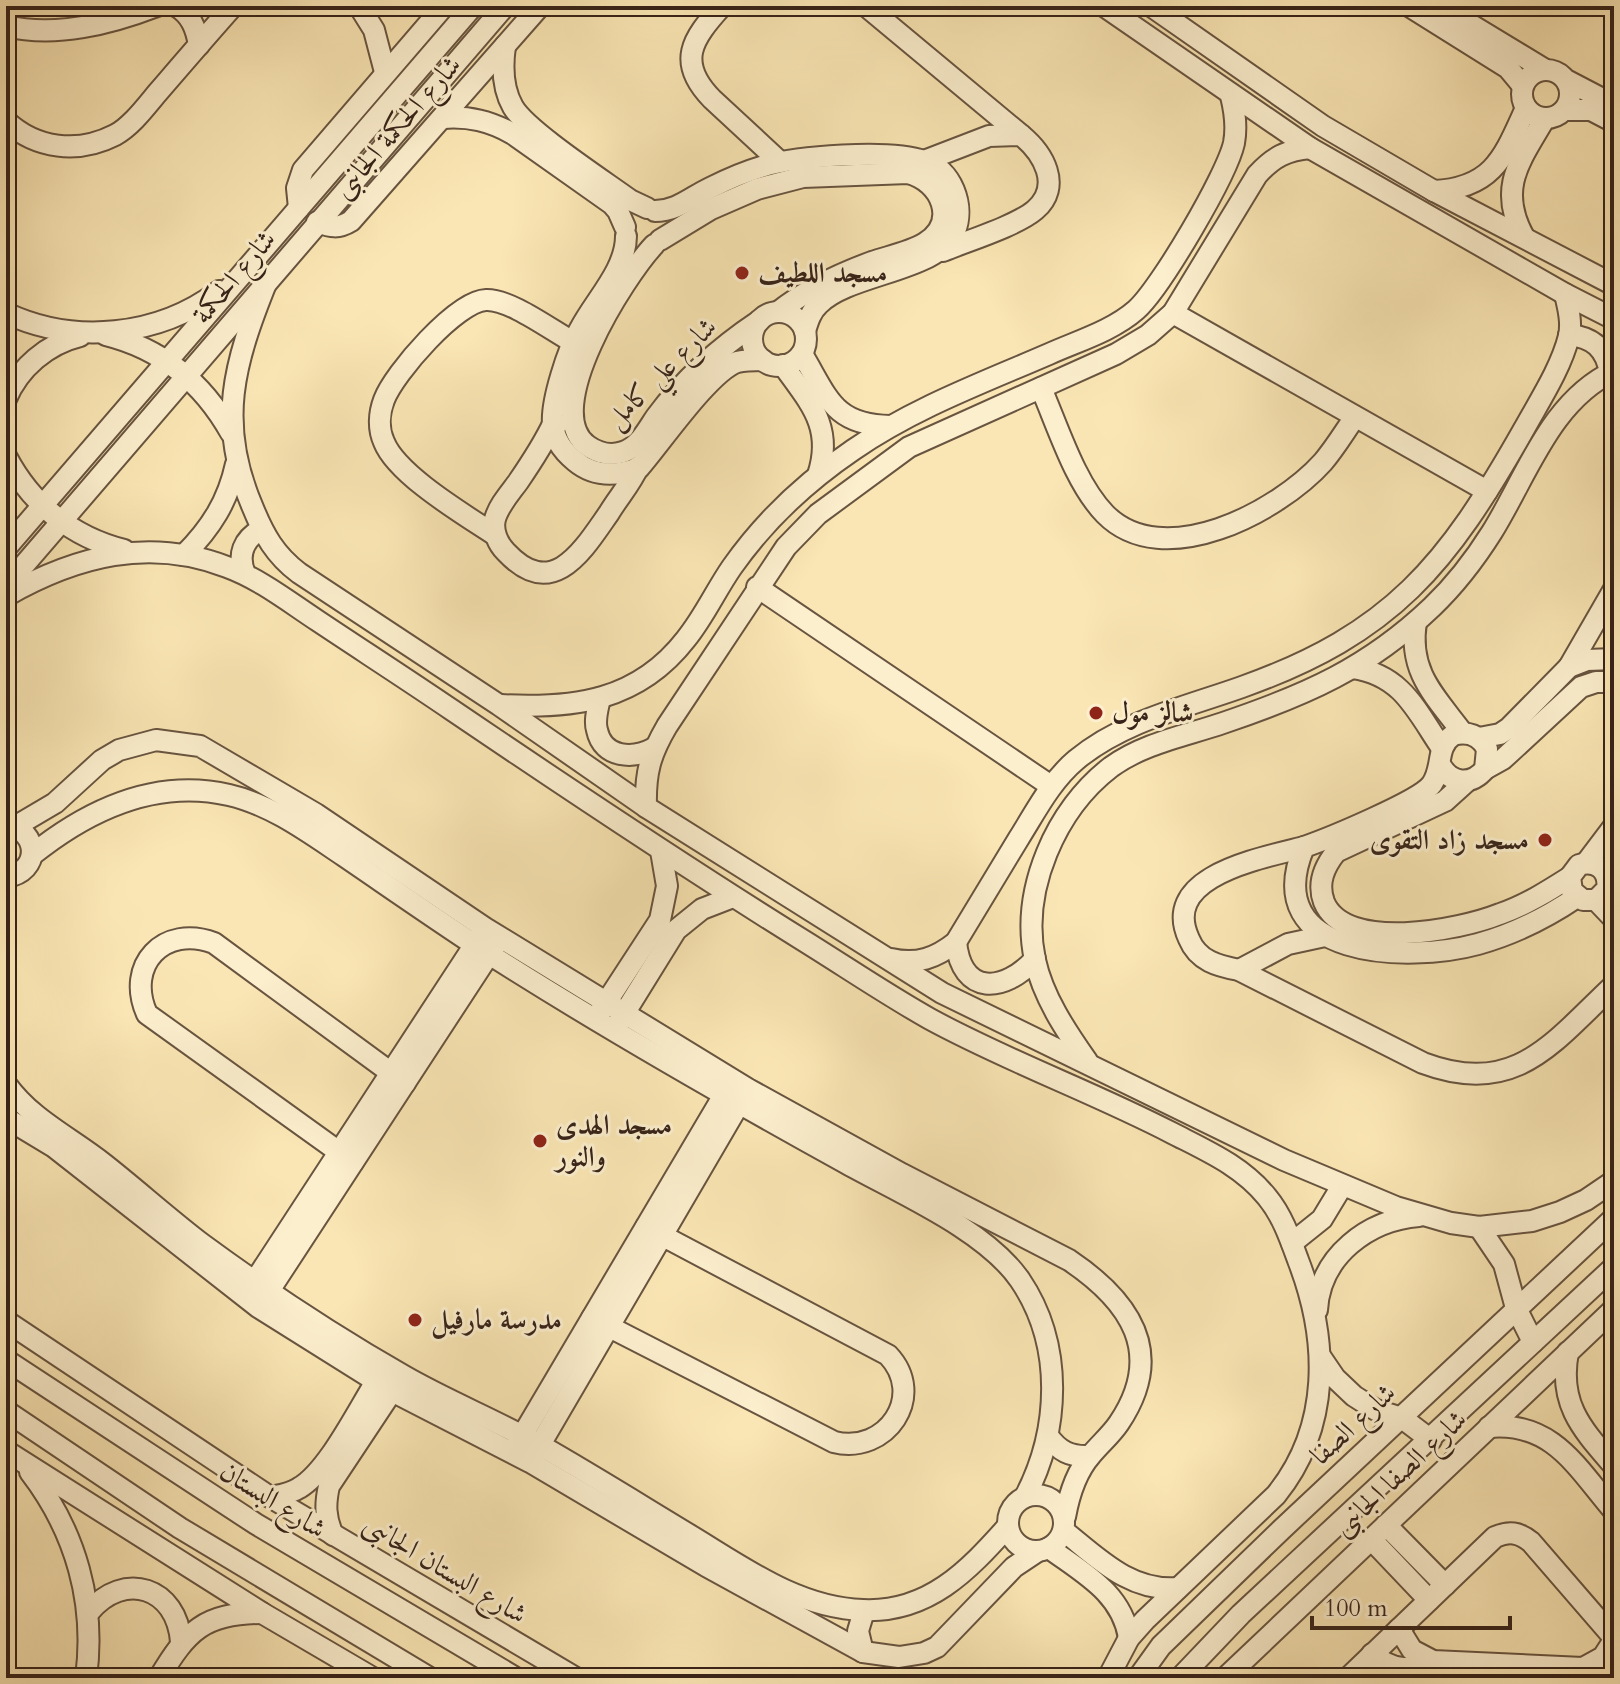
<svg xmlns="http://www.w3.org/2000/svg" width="1620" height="1684" font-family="Cardo,Amiri,serif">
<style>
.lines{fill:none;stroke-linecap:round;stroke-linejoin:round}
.minor-casing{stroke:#685440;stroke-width:24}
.minor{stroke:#fcefce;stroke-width:20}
.poi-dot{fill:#8f2418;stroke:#fcefce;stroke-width:3}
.labels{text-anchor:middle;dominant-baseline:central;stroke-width:6;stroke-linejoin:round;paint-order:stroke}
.street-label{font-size:28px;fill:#372319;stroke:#fcefce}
.poi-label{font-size:28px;font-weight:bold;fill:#372319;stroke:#fcefce;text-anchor:start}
</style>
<rect width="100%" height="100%" fill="#fae6b4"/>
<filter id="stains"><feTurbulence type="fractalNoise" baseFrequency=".0025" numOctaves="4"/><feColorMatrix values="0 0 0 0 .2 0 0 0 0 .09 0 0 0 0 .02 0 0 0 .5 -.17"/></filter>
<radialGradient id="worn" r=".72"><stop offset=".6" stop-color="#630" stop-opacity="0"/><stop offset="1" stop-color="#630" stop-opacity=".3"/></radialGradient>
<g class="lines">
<defs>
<g id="minor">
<path d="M176,6c15,9 20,22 23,39"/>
<path d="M359,6l15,24 11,42"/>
<path d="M722,6c-30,33 -46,56 -10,93l68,63"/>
<path d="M866,6l155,129"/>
<path d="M1104,6l206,142 255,146 49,25"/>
<path d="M1151,6l172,120 111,65 180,94"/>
<path d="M1409,6l99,62 15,18"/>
<path d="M1440,6l104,63"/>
<path d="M6,26c50,12 104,-2 151,-20"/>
<path d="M505,46c-3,21 -3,42 8,61 14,24 91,74 117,93l17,8"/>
<circle cx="1546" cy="94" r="24"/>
<path d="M1568,81l46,24"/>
<path d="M1565,110h26l23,12"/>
<path d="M443,118c26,-2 47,3 70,16l99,70 6,7 7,16"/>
<path d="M6,121c30,28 72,33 109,14 17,-9 32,-30 44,-44 25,-29 49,-57 74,-85"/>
<path d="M924,161l65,-25 32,-1c22,18 42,51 14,75 -19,16 -68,31 -92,41"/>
<path d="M1434,191c60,-3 70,-35 92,-83"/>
<path d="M299,208l-2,-20 6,-18 141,-164"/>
<path d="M655,211c22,0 36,-14 55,-23 16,-8 34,-16 51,-21 34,-11 129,-18 163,-6 28,9 41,44 31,70 -14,40 -106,42 -136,73 -8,7 -11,17 -14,27"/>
<path d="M317,222c14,5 21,7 34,-1l189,-215"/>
<path d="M626,236c0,34 -31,64 -46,93 -12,20 -29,72 -27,95 1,15 11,28 22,37 19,16 42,15 64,7 22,-25 70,-96 98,-106 8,-2 18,-2 26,-2"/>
<path d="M1524,237c-27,-49 -4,-76 21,-119"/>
<path d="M660,240l51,-31 46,-20 46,-12 105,-4c33,8 51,49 17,70 -15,9 -35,13 -53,19 -33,12 -65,27 -94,50"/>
<path d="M654,245c-29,31 -116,166 -66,201 10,7 23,10 35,6 16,-5 24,-22 33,-35 28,-38 64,-70 103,-96"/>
<path d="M267,281c-33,82 -51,142 -14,227 11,27 22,47 46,65l200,132 147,102 296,186 342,167 112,47 55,16 28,4 53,-6 28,-9 26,-12 28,-19"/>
<circle cx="779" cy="339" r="27"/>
<path d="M6,313c68,32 152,24 213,-22"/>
<path d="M1173,313l314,178"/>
<path d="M106,335c56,14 97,48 125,98"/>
<path d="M1569,335c24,2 37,14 41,38"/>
<path d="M802,354c26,43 31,71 88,72"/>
<path d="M783,365c26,37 51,61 35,110"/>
<path d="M1041,388c17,39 34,95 64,126 58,59 173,-2 218,-52 12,-14 22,-31 32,-45"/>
<path d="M6,399c13,-31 41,-55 74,-63"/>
<path d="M557,424h-4c-10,21 -22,39 -35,58 -8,11 -19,23 -23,37 -3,12 3,25 11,33 47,50 77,-2 103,-39 9,-15 23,-31 29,-46"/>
<path d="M6,456c25,48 66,81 118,94"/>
<path d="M495,535c-30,-20 -98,-60 -111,-93 -6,-13 -5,-29 0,-42 10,-27 73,-99 102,-100 24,-1 65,30 87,42"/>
<path d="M6,548l467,-542"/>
<path d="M184,555c27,-27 44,-54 52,-91"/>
<path d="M245,574c-8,-19 -2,-35 17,-45"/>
<path d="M6,586l499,-580"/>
<path d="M757,587l294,199"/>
<path d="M6,596c70,-40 143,-59 221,-29 33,12 62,35 91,54 45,30 90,59 134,89 118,80 236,159 357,234 40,25 80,52 121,75 79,43 163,73 242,114 35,18 70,33 95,64 15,18 23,41 31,63 31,80 33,167 -22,235l-131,125 -16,18 -21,40"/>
<path d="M1416,622c-8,49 18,73 46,110"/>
<path d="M1569,667l45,-78"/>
<path d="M1353,668c49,7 63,42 88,79"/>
<path d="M600,698c-2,10 -6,22 -3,32 6,29 37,29 57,18"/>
<path d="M501,705c73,4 137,-4 185,-66 18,-22 30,-49 46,-72 33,-47 74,-85 121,-117 61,-42 129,-67 196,-96 29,-13 63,-23 87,-44 24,-21 91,-135 98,-167 3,-16 1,-31 -3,-47"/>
<path d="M1479,738l21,-4 9,-6 60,-61 18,-7 27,-1"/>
<path d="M1440,764c10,20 31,22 45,5l2,-20c-7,-14 -19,-18 -34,-14 -18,13 -9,31 -21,49 -12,17 -105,55 -128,63 -47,112 105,116 174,97 36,-10 68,-26 99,-47"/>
<path d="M1485,769l18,-10 78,-72 15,-5h18"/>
<path d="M1466,782l-21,19 -109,51c-12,15 -19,31 -12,50 21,51 136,28 176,12 26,-9 48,-23 70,-37"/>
<path d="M646,807c-1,-34 4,-52 21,-81l119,-179 32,-33 91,-67 207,-93 32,-19 25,-22 84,-138c16,-18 30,-25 53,-27"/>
<path d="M6,824c34,7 35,48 0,53"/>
<path d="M16,826l39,-23 47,-43 17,-10 37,-10 44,6 116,68 169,114 263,161 154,85 167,86c61,41 97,93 50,163 -8,12 -19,21 -28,32 -15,17 -22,40 -26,62"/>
<path d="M1304,847c-40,11 -145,28 -115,92 9,22 29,27 50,31l184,93c93,35 130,-21 191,-78"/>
<path d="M32,855c56,-45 123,-77 197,-60 43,10 79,37 115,61 44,30 87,60 131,89 120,77 244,148 369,217 53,30 141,67 176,118 44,65 40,150 5,217"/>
<path d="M1586,863l28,-37"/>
<path d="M1596,900l11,-11c3,-18 -11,-30 -28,-24l-9,12 2,14 11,9h13l18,19"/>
<path d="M956,942c6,54 48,51 79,17"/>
<path d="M891,959c26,6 45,-1 65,-17 21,-35 42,-69 63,-104 17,-27 32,-57 57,-78 47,-39 110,-53 166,-73 151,-54 205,-122 282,-258 16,-29 37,-61 45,-93 3,-14 -1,-29 -4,-42"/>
<path d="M1239,970l49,-26 37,-8"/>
<path d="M600,1012l60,-92 7,-34 -6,-35"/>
<path d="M619,1022l57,-92 26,-21 31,-12"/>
<path d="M1087,1061c-21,-30 -44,-64 -52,-101 -15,-70 21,-151 76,-193 33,-24 74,-31 112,-44 83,-28 145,-55 209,-116 23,-22 43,-48 60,-75 35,-56 58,-131 122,-161"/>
<path d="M6,1084c26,36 64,53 98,80 33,26 64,54 98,80 64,47 132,92 202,132 45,26 94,45 139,71 49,28 97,58 145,87 55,33 109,74 175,76 65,3 105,-39 145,-84"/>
<path d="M6,1118l48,29 204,160 134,84 138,71 176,104 157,86 36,5 25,-4 13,-6 77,-80 24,-16"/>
<path d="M353,1162l-206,-148c-22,-49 17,-90 67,-71l191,140"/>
<path d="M1479,1227l25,37 12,44 17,34"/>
<path d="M1292,1243l30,-24 20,-33"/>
<path d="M249,1290l232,-355"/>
<path d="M263,1300l234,-358"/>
<path d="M1317,1310c3,-54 51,-90 102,-94"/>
<path d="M592,1318l242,124c52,13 93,-46 54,-87l-242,-128"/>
<path d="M6,1321l264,176 306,181"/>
<path d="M1568,1352c-10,52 14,77 46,114"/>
<path d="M1320,1356l15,22 19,18 22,14 26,8 29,22"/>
<path d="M6,1360l250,164 260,154"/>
<path d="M6,1411l174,117 250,150"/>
<path d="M1489,1427c64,-6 88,41 125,84"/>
<path d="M1048,1436c11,15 22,21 41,20"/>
<path d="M515,1448l216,-365"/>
<path d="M6,1451l256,162 111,65"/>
<path d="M534,1455l212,-363"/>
<path d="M30,1472c46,60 66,131 56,206"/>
<circle cx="1036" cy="1523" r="28"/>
<path d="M270,1497c10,-2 20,-3 29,-9 31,-18 62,-85 83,-116"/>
<path d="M1386,1525l59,60"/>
<path d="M1064,1531c34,27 66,61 114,57"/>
<path d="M333,1535c-8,-18 -8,-31 -4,-49l69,-104"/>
<path d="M1371,1539l58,61"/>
<path d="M1049,1548c34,25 73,45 80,90"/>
<path d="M89,1612c35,-42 88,-25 92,30"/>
<path d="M1399,1629l13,21 21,11 150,7 31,8"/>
<path d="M863,1652l-5,-21 6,-20"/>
<path d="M1372,1654c20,16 37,18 61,7"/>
<path d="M1583,1668l20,-11 11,-17"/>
<path d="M159,1678c28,-47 45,-65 103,-65"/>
<path d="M1138,1678l23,-32 120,-116 333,-312"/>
<path d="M1180,1678l61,-64 373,-347"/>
<path d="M1225,1678l389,-369"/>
<path d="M1348,1678l147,-141c14,-6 24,-5 36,5l83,96"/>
</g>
</defs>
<use href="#minor" class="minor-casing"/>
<use href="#minor" class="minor"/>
</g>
<g class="poi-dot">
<circle cx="742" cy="273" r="8"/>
<circle cx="1096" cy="713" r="8"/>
<circle cx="1545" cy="840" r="8"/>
<circle cx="540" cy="1141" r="8"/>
<circle cx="415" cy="1320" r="8"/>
</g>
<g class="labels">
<g class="street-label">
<text transform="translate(397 127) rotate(-49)">شارع الحكمة الجانبى</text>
<text transform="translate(234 277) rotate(-50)">شارع الحكمة</text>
<text transform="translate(661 373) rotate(-45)">شارع علي كامل</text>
<text transform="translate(1353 1424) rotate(-43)">شارع الصفا</text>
<text transform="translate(1400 1473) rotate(-43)">شارع الصفا الجانبى</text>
<text transform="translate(273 1500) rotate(32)">شارع البستان</text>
<text transform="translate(445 1569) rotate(31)">شارع البستان الجانبى</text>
</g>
<g class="poi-label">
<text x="758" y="273">مسجد اللطيف</text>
<text x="1112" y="713">شالز مول</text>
<text x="1529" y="840" text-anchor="end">مسجد زاد التقوى</text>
<text x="556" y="1125">مسجد الهدى<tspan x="556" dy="32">والنور</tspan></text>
<text x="431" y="1320">مدرسة مارفيل</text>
</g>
</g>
<rect width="1620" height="1684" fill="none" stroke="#fae6b4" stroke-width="32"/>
<rect x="8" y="8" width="1604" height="1668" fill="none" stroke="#372319" stroke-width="4"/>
<rect x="16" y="16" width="1588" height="1652" fill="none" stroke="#372319" stroke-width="2"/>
<path d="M1312 1616v12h198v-12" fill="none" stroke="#372319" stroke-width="4"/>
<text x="1324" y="1616" font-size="24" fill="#372319" stroke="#fcefce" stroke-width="6" paint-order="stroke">100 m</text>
<rect width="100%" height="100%" filter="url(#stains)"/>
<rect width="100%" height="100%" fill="url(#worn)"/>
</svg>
